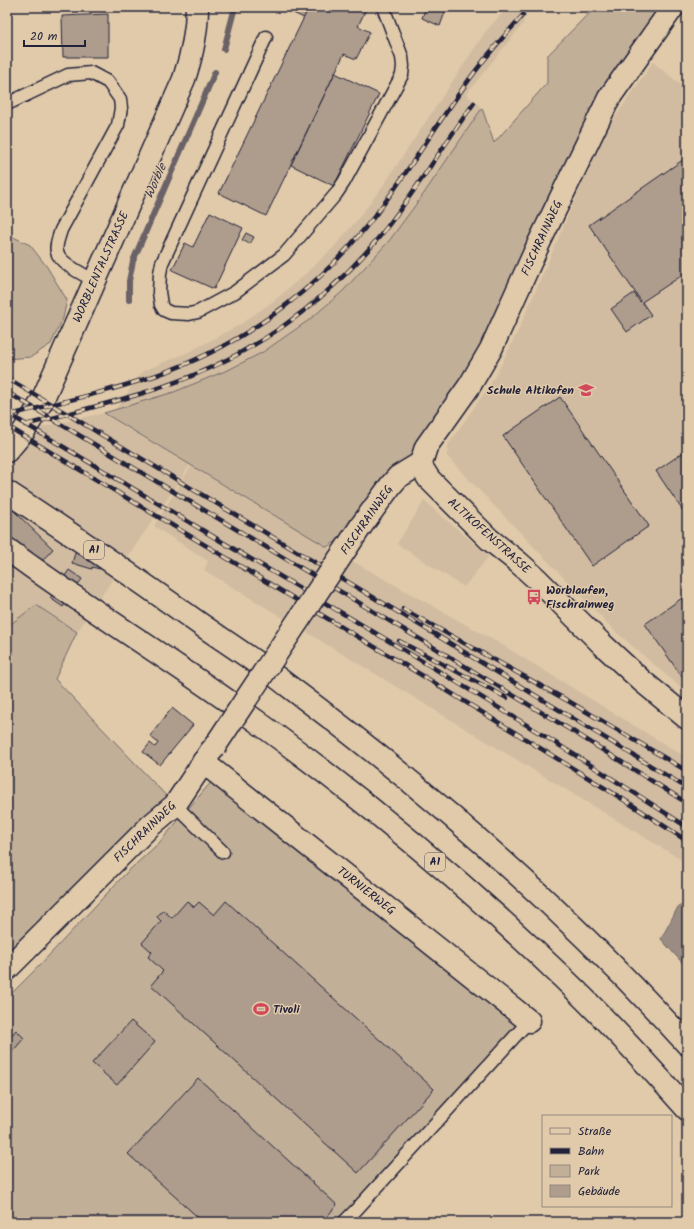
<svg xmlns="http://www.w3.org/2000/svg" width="694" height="1229" font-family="Kalam,sans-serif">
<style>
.built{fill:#d1bca1}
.green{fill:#c1af98;stroke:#72686a}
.water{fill:#9a8c82;stroke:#6a6266}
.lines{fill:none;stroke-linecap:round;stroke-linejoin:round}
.stream{stroke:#6a6266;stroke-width:6}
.building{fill:#ae9d8d;stroke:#22223b}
.lane-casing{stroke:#22223b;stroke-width:15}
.street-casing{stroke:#22223b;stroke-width:25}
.secondary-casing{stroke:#22223b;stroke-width:25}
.highway-casing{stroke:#22223b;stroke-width:25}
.lane{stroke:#e0caaa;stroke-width:12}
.street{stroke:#e0caaa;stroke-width:22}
.secondary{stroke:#e0caaa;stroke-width:22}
.highway{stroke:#e0caaa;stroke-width:22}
.rail-casing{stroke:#22223b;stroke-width:4.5}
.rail{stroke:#e0caaa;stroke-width:3;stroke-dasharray:9;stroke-linecap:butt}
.street-bridge-casing{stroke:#22223b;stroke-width:25;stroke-linecap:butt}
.street-bridge{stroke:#e0caaa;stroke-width:22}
.labels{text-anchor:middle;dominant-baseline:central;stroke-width:3;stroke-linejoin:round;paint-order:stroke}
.shield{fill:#e0caaa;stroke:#5b545c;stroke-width:1}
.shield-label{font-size:11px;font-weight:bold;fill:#22223b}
.street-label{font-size:12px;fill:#22223b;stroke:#e0caaa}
.poi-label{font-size:12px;font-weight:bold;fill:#22223b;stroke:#e0caaa;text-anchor:start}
.water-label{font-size:13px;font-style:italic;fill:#403c4d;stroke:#e0caaa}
</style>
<rect width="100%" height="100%" fill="#e0caaa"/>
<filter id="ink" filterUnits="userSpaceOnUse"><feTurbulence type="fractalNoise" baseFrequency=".025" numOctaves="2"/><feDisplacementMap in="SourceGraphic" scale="8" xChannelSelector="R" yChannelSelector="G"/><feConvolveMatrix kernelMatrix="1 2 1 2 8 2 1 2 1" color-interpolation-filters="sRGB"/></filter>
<g filter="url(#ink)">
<g class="built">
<path d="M508,7h14l1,17 -57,70 16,14 -57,84 -36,49 -47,51 -33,28 -46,32 -33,17 -55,23 -60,18 28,-39 50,-21 48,-26 34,-24 29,-25 28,-26 25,-29 26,-34 103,-155z"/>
<path d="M653,62l34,28v603l-71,-61 -162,-168 -7,-8 1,-11 47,-68 24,-48 84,-194z"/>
<path d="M104,413l86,52 -113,167 -41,-27 -29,22v-176l17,-20z"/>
<path d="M191,466l136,81 177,99 183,112v105l-483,-293 4,-9 -54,-35z"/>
<path d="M424,501l65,55 -25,31 -67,-43z"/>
</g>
<g class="green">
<path d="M598,7h75l-32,45 -150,297 -130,177 -34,21 -223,-134 70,-21 56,-23 33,-17 46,-32 33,-28 47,-51 36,-49 57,-84 12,35 53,-60v-27l38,-39z"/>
<path d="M7,234l23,11 17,22 20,33 -4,18 -12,26 -20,13 -24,2z"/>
<path d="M36,605l41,27 -22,47 120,126 -168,164v-342z"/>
<path d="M218,774l311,247 -185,201h-337v-224l32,-32 87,-93 33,-30z"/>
</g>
<path class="water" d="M687,901v67l-26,-29 17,-32z"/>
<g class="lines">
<g class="stream">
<path d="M224,49l11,-42"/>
<path d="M129,300v-19l4,-20 82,-189"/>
</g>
</g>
<g class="building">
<path d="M259,7h9l-2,4z"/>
<path d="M280,7h29l-5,11z"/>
<path d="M309,7h58l-9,19 12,6 -14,27 -12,-5 -78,162 -47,-23z"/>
<path d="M426,7h21l-7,19 -18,-8z"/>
<path d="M108,14v43h-45l-1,-41z"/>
<path d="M335,73l44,21 -45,92 -43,-21z"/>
<path d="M687,157v115l-45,30 9,13 -24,17 -16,-23 23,-16 6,9 1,-1 -52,-76z"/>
<path d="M210,212l33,16 -29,61 -42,-19 13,-27 8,4z"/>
<path d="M246,233l8,4 -4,7 -8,-4z"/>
<path d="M560,397l89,129 -57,40 -89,-130z"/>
<path d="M687,450v67l-31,-46z"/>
<path d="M13,510l40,39 -16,17 -30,-29v-21z"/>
<path d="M79,540l27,10 -6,19 -8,-2v2l-20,-6z"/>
<path d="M69,570l13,9 -19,28 -13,-9z"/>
<path d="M682,598l5,8v78l-42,-60z"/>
<path d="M172,708l21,17 -33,40 -17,-13 7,-9 5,4 3,-4 -8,-7z"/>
<path d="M187,901l7,6 5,-5 15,13 12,-14 208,188 -76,84 -207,-188 12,-14 -15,-14 4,-5 -10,-9 19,-22 -4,-4 6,-7 9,8z"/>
<path d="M131,1021l24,21 -38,43 -25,-22z"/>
<path d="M16,1030l8,8 -17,20v-17z"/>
<path d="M198,1078l139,127 -15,17h-119l-75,-68z"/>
</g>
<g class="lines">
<defs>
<g id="lane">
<path d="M266,37l-104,226 -2,10 -1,19 2,13 3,5 7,3 18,1 9,-2 37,-20 49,-37 52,-61 8,-12 58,-107 1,-9 -1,-9 -19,-50"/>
<path d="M7,104l61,-29 23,-2 17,9 12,17 1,9 -3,17 -57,105c-2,7 -6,16 -4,22 3,12 28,23 38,29"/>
<path d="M175,805l48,47"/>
<path d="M344,1222l12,-12 173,-189"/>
</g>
<g id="street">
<path d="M421,463l1,5 7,11 60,60 29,23 20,18 65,65 39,36 45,37"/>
<path d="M361,526l30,-41 7,-8 23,-14 5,-16 44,-62 21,-36 48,-106 70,-145 64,-91"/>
<path d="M203,762l326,259"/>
<path d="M7,969l143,-143 25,-21 36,-54"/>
</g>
<path id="secondary" d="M7,451l17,-20 17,-28 143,-324c8,-24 13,-47 13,-72"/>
<g id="highway">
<path d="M7,492c65,42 130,87 193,132 29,20 59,39 87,61 142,106 281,227 400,359"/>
<path d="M7,549c82,61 170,114 252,174 107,78 208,162 303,254 44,42 85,87 125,132"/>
</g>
</defs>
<use href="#lane" class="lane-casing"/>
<use href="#street" class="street-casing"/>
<use href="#secondary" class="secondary-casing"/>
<use href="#highway" class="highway-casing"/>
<use href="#lane" class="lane"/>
<use href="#street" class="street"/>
<use href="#secondary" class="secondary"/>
<use href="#highway" class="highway"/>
<defs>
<g id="rail">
<path d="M7,378l426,255 254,155"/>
<path d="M7,392l441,264 126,76 113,71"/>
<path d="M7,413c79,47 158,95 237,142 149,88 298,177 443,272"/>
<path d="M9,415c49,-12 99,-23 148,-40 95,-33 173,-95 231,-177 32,-44 59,-91 93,-134 13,-17 28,-33 42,-49"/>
<path d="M25,425c45,-12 92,-23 137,-38 85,-28 161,-81 218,-151 34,-42 62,-89 94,-133"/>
<path d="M7,426l426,256 196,121 58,38"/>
<path d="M403,609l167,93 117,69"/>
<path d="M399,641l108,57"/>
</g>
</defs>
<use href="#rail" class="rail-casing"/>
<use href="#rail" class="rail"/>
<defs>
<path id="street-bridge" d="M215,746l146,-220"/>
</defs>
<use href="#street-bridge" class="street-bridge-casing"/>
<use href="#street-bridge" class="street-bridge"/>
</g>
</g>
<defs>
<symbol id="school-bare" viewBox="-9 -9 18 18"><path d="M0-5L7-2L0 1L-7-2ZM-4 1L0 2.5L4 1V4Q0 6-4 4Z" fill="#d1495b" stroke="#e0caaa" stroke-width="2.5" paint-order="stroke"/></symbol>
<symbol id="bus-bare" viewBox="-9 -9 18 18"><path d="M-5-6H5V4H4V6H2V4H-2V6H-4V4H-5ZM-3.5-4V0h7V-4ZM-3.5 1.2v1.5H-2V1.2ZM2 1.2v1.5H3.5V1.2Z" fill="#d1495b" stroke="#e0caaa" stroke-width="2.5" paint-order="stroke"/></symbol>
<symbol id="stadium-bare" viewBox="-9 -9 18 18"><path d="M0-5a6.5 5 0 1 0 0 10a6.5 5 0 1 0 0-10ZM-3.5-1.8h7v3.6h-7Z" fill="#d1495b" stroke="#e0caaa" stroke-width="2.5" paint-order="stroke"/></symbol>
</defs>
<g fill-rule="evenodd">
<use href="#school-bare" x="575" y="379" width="22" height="22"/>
<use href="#bus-bare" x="523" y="586" width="22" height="22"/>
<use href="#stadium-bare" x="250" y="998" width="22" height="22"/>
</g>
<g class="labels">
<g class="shield">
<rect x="84" y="541" width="20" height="18" rx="3"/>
<rect x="425" y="853" width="20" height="18" rx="3"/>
</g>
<g class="shield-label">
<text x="94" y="550">A1</text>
<text x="435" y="862">A1</text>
</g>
<g class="street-label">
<text transform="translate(542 238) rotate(-65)">FISCHRAINWEG</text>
<text transform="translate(101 267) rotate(-66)">WORBLENTALSTRASSE</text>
<text transform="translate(367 520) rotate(-55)">FISCHRAINWEG</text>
<text transform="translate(489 536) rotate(42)">ALTIKOFENSTRASSE</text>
<text transform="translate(145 832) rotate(-44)">FISCHRAINWEG</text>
<text transform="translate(366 891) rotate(38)">TURNIERWEG</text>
</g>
<g class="poi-label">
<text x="574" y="390" text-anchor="end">Schule Altikofen</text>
<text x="546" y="590">Worblaufen,<tspan x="546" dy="14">Fischrainweg</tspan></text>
<text x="273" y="1009">Tivoli</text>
</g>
<g class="water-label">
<text transform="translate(156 181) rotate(-66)">Worble</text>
</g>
</g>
<rect width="694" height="1229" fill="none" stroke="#e0caaa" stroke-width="24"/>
<rect x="12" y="12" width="670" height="1205" fill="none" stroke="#22223b" stroke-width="1.5" filter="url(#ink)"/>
<rect x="542" y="1115" width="130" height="92" fill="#e0caaa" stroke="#94877e"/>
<rect x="550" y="1128" width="20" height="6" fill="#e0caaa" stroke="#94877e"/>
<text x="578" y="1135" font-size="12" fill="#22223b">Straße</text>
<rect x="550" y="1148" width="20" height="6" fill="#22223b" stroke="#94877e"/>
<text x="578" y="1155" font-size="12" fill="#22223b">Bahn</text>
<rect x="550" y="1165" width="20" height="12" fill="#c1af98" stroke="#94877e"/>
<text x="578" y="1175" font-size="12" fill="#22223b">Park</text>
<rect x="550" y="1185" width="20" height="12" fill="#ae9d8d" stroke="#94877e"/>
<text x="578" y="1195" font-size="12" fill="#22223b">Gebäude</text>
<path d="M24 40v6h61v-6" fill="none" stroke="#22223b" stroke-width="2"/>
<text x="30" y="40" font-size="12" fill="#22223b" stroke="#e0caaa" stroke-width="3" paint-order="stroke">20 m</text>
</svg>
